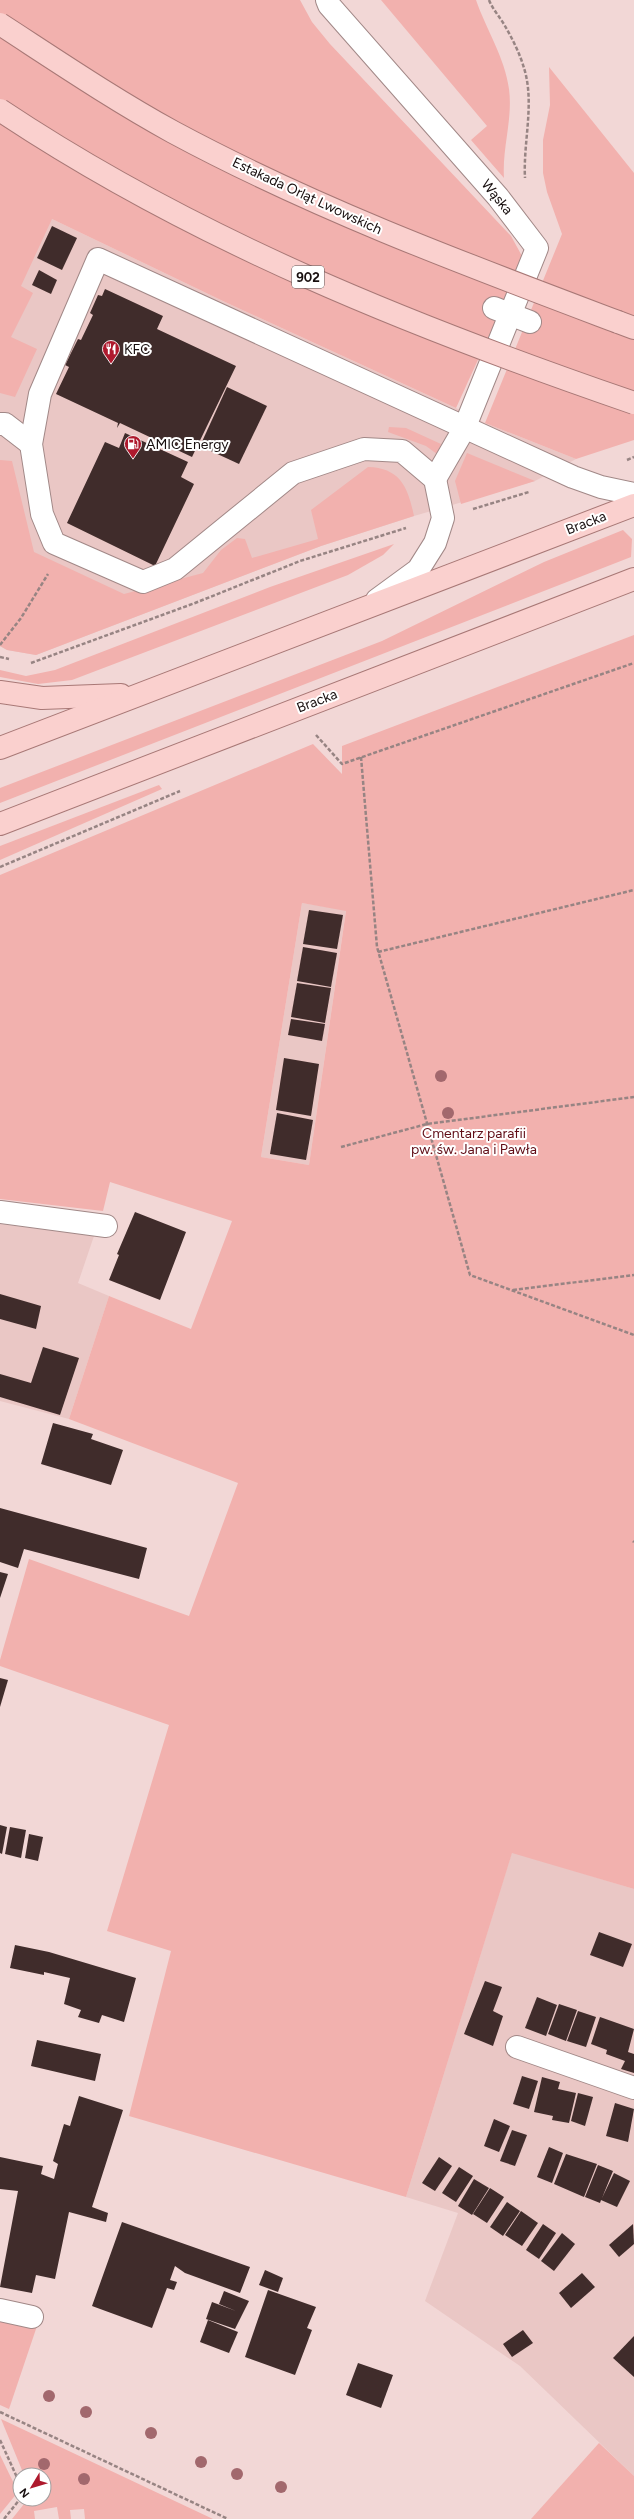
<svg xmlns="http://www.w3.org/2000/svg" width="634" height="2519" font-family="Figtree,sans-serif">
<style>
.built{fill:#eac7c5}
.green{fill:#f2b1ae;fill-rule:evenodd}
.building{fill:#402c2b}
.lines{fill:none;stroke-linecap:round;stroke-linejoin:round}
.minor-casing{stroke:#a18887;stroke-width:24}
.major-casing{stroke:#a87876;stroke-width:24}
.path{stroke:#978483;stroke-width:2.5;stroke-dasharray:4 2;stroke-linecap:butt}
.minor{stroke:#fff;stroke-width:22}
.major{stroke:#fad0ce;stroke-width:22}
.major-bridge-casing{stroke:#a87876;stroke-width:24;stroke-linecap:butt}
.major-bridge{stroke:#fad0ce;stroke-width:22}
.tree{fill:#a2686d}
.labels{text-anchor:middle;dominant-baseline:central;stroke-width:4;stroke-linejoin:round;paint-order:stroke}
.shield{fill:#fff;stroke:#5d5656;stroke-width:1}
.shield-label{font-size:13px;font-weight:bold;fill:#170e0e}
.street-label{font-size:14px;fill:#170e0e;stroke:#fff}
.poi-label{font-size:14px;fill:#170e0e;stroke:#fff;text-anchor:start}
.park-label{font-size:14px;fill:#610e17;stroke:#fff}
</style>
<rect width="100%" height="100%" fill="#f2d7d6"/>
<g class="built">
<path d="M0,182l52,37 173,83 231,106 29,15 91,36 -41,22 -121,35 -93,30 -285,109 -29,-5 -7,-4z"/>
<path d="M302,903l44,7 -37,255 -48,-8z"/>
<path d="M0,1224l94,12 -16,47 31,13 -40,123 -69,-18z"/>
<path d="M512,1852l122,37v587l-114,-110 -95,-65 33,-88 -52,-16z"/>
</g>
<g class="green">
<path d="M0,0h300l12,22 18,22 181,192 11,20 -14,38 -52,114 -231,-106 -173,-83 -31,67 12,7 -22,44 26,12 -22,48 -15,-4z"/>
<path d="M381,0h95c10,29 29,58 33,89 4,30 -7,59 -5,89l-33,-38 16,-14z"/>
<path d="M549,67l85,106v267l-58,19 -91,-36 77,-189 -15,-42 -4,-19v-33l7,-35z"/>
<path d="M389,427l17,1 35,16 -4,10 -11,-8 -38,-14z"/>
<path d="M467,453l68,28 -74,23 -6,-23z"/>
<path d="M0,460l12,1 22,91 90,42 79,-21 18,-23 16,-12 8,1 7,19 66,-19 -7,-29 57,-43c33,1 40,21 46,49l-93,30 -285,109 -29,-5 -7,-4z"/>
<path d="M623,530l9,9 -1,18 -631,246v-15l382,-147 162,-79z"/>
<path d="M394,544l-11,11 -35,20 -276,105 -34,4 -38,-7v-7l26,6 29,-6 215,-83z"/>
<path d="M634,635v1254l-122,-36 -106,344 -277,-81 42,-165 -64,-20 62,-206 -169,-59v-6l29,-101 160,57 49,-133 -169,-64 40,-123 82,33 41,-108 -122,-39 -7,29 -103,-12v-324l313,-131 29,30v-28zM302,903l44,8 -37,254 -48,-8z"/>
<path d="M159,785l3,4 -162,71v-14z"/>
<path d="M0,2314l37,12 -28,83 -9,-4z"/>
<path d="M1,2419l212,100h-128l-1,-10 -14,1 1,9h-12l-2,-12 -23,4 1,8h-23l16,-20h16v-24h-20z"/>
<path d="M599,2443l35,33v43h-103z"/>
<path d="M0,2455l18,37 -18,22z"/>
</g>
<g class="building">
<path d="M52,226l25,12 -15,32 -25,-12z"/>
<path d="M39,270l18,10 -6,14 -19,-9z"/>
<path d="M105,289l58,27 -6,13 79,37 -44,91 -72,-34 -3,5 1,-5 -62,-29 13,-27 -4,-2 13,-26 3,1 12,-25 -3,-2 8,-18 4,1z"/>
<path d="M227,387l40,19 -28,58 -39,-18z"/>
<path d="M125,433l63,29 -7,15 13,7 -39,82 -88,-43 38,-81 14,6z"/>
<path d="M309,910l34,5 -6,34 -34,-5z"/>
<path d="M303,947l34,6 -6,34 -34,-6z"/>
<path d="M297,983l34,5 -6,35 -34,-6z"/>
<path d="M291,1019l34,5 -3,17 -34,-6z"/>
<path d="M284,1058l35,6 -8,52 -35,-6z"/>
<path d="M277,1113l36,7 -7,40 -36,-6z"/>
<path d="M135,1212l51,20 -26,68 -51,-20 10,-25 -2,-1z"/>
<path d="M0,1294l41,12 -5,23 -36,-10z"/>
<path d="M43,1347l36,11 -19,57 -60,-18v-23l31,9z"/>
<path d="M53,1423l40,11 -2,5 32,11 -12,35 -70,-21z"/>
<path d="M0,1508l147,40 -8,31 -115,-30 -6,19 -18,-6z"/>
<path d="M0,1572l8,2 -8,24z"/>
<path d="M0,1678l8,2 -8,27z"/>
<path d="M0,1825l7,2 -5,27 -2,-1z"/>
<path d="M10,1827l16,3 -5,28 -16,-4z"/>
<path d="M29,1834l14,3 -5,24 -13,-3z"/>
<path d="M599,1932l33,12 -9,23 -33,-12z"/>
<path d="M15,1945l34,7 87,26 -12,44 -22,-7 -3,8 -21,-6 3,-7 -17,-6 6,-26 -26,-6v3l-34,-7z"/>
<path d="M485,1981l17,6 -9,24 10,5 -10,30 -29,-12z"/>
<path d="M537,1997l20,8 -11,31 -21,-8z"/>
<path d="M559,2004l18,6 -11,31 -18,-7z"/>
<path d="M578,2011l18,6 -10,30 -19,-6z"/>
<path d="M600,2017l34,12 -6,23 6,2v19l-13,-4 4,-8 -19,-7 1,-4 -16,-6z"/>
<path d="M37,2040l64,14 -6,27 -64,-15z"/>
<path d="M522,2076l16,5 -9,28 -16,-5z"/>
<path d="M542,2077l18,5 -2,7 18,4 -7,30 -17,-3 1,-4 -19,-4z"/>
<path d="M578,2093l15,4 -8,29 -14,-5z"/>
<path d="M79,2096l44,14 -31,97 16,6 -2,9 -37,-10 -14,67 -19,-4 -4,18 -32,-6 18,-96 -18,-2v-32l43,9 -2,8 13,5 4,-15 -5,-3 11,-37 6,2z"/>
<path d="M615,2103l19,6 -6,33 -22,-6z"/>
<path d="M494,2119l16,7 -11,26 -15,-6z"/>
<path d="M512,2130l15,5 -12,31 -15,-5z"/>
<path d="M549,2147l14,6 -11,30 -15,-6z"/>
<path d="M566,2154l31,10 -13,33 -30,-13z"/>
<path d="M439,2157l13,9 -17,25 -13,-8z"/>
<path d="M598,2165l15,6 -11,27 12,-25 16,8 -13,26 -16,-7 -1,3 -15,-6z"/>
<path d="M459,2167l14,9 -17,26 -14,-9z"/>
<path d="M474,2179l15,9 -17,27 -14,-9z"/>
<path d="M490,2188l14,9 -17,26 -14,-9z"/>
<path d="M507,2202l13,9 -17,25 -13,-9z"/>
<path d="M521,2211l17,12 -16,23 -17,-11z"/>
<path d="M122,2222l128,45 -10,26 -55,-20 -10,-7 -5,14 7,2 -3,8 -7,-2 -15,40 -60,-22z"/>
<path d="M543,2224l13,9 -17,26 -13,-9z"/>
<path d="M633,2224l1,20 -15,13 -10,-12z"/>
<path d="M562,2233l13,11 -21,27 -13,-10z"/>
<path d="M265,2270l18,8 -5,14 -19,-7z"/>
<path d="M582,2273l13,14 -24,21 -12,-15z"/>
<path d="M268,2290l48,17 -9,21 5,2 -17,45 -50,-18z"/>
<path d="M224,2291l25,10 -14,28 -29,-10 6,-17 24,9 -17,-7z"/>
<path d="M208,2320l30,12 -9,21 -29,-11z"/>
<path d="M523,2330l10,13 -21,14 -9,-13z"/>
<path d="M634,2336v41l-21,-19z"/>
<path d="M358,2363l35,12 -12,33 -35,-13z"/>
</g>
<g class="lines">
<defs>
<g id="minor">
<path d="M327,0l2,5 169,192 39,51 -73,181 -29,50"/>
<path d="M494,308l36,14"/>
<path d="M0,424h5l26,20"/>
<path d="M377,600l41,-30 17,-27 8,-25 -8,-39 -33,-28 -38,-2 -71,24 -118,96 -32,13 -89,-39 -12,-29 -11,-70 9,-50 58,-135 475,218 28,10 33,7"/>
<path d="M0,1212l106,14"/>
<path d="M517,2047l117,41"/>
<path d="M0,2310l32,7"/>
</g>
<g id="major">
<path d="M618,322l16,6"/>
<path d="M0,692l42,6 79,-3"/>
<path d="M0,748l634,-243"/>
<path d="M0,824l634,-245"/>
</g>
</defs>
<use href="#minor" class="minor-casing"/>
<use href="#major" class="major-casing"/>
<g class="path">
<path d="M489,0c4,10 11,17 16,26 7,12 15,28 19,42 11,35 -1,74 1,110"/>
<path d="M627,460l7,-3"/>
<path d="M473,509l56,-17"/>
<path d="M0,645l21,-27 27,-44"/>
<path d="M0,657l9,2"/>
<path d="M31,663l164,-60 105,-42 106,-33"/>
<path d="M316,735l26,29 292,-101"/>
<path d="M361,757l16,190 93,328 164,60"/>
<path d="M0,867l180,-76"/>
<path d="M378,952l256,-62"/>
<path d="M341,1147l86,-23 207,-27"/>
<path d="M513,1290l121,-15"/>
<path d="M633,1541l1,1"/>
<path d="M0,2412l228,107"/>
<path d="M0,2440l20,44"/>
<path d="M4,2519l16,-20"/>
</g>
<use href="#minor" class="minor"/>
<use href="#major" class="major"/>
<defs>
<g id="major-bridge">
<path d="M0,24c57,37 113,75 173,108 143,77 294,133 445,190"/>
<path d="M0,110c195,130 413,217 634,293"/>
</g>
</defs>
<use href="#major-bridge" class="major-bridge-casing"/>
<use href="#major-bridge" class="major-bridge"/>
</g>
<g class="tree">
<circle cx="441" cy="1076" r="6"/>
<circle cx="448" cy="1113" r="6"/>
<circle cx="49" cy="2396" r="6"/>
<circle cx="86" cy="2412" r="6"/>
<circle cx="151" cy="2433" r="6"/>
<circle cx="201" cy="2462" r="6"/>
<circle cx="44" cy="2464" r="6"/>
<circle cx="237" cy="2474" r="6"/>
<circle cx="84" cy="2479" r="6"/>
<circle cx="281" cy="2487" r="6"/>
</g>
<defs>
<symbol id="restaurant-pin" viewBox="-11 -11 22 30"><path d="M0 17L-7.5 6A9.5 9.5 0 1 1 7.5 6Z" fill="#ae192d" stroke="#fff"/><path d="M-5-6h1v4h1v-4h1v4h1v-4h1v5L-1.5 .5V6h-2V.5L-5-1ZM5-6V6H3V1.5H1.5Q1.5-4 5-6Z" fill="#fff"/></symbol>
<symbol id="fuel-pin" viewBox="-11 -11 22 30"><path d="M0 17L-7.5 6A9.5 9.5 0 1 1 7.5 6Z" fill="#ae192d" stroke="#fff"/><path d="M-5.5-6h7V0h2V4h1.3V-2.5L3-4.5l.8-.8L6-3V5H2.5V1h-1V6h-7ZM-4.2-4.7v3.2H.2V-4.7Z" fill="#fff"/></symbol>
</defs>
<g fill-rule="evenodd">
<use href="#restaurant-pin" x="101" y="339" width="20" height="27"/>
<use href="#fuel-pin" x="123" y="434" width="20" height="27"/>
</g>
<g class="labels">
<rect class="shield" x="292" y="266" width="32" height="22" rx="3"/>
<g class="shield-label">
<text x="308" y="277">902</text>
</g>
<g class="street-label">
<text transform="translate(307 196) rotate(25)">Estakada Orląt Lwowskich</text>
<text transform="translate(497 197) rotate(51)">Wąska</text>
<text transform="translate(586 523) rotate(-21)">Bracka</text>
<text transform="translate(317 701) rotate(-21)">Bracka</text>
</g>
<g class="poi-label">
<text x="124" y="349">KFC</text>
<text x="146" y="444">AMIC Energy</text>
</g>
<g class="park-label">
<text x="474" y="1133">Cmentarz parafii<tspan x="474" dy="16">pw. św. Jana i Pawła</tspan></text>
</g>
</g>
<g transform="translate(32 2487) rotate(232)"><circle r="19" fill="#ffffff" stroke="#a29f9f"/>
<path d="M0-3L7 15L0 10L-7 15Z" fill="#ae192d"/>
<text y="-6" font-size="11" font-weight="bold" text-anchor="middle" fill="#170e0e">N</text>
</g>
</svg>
